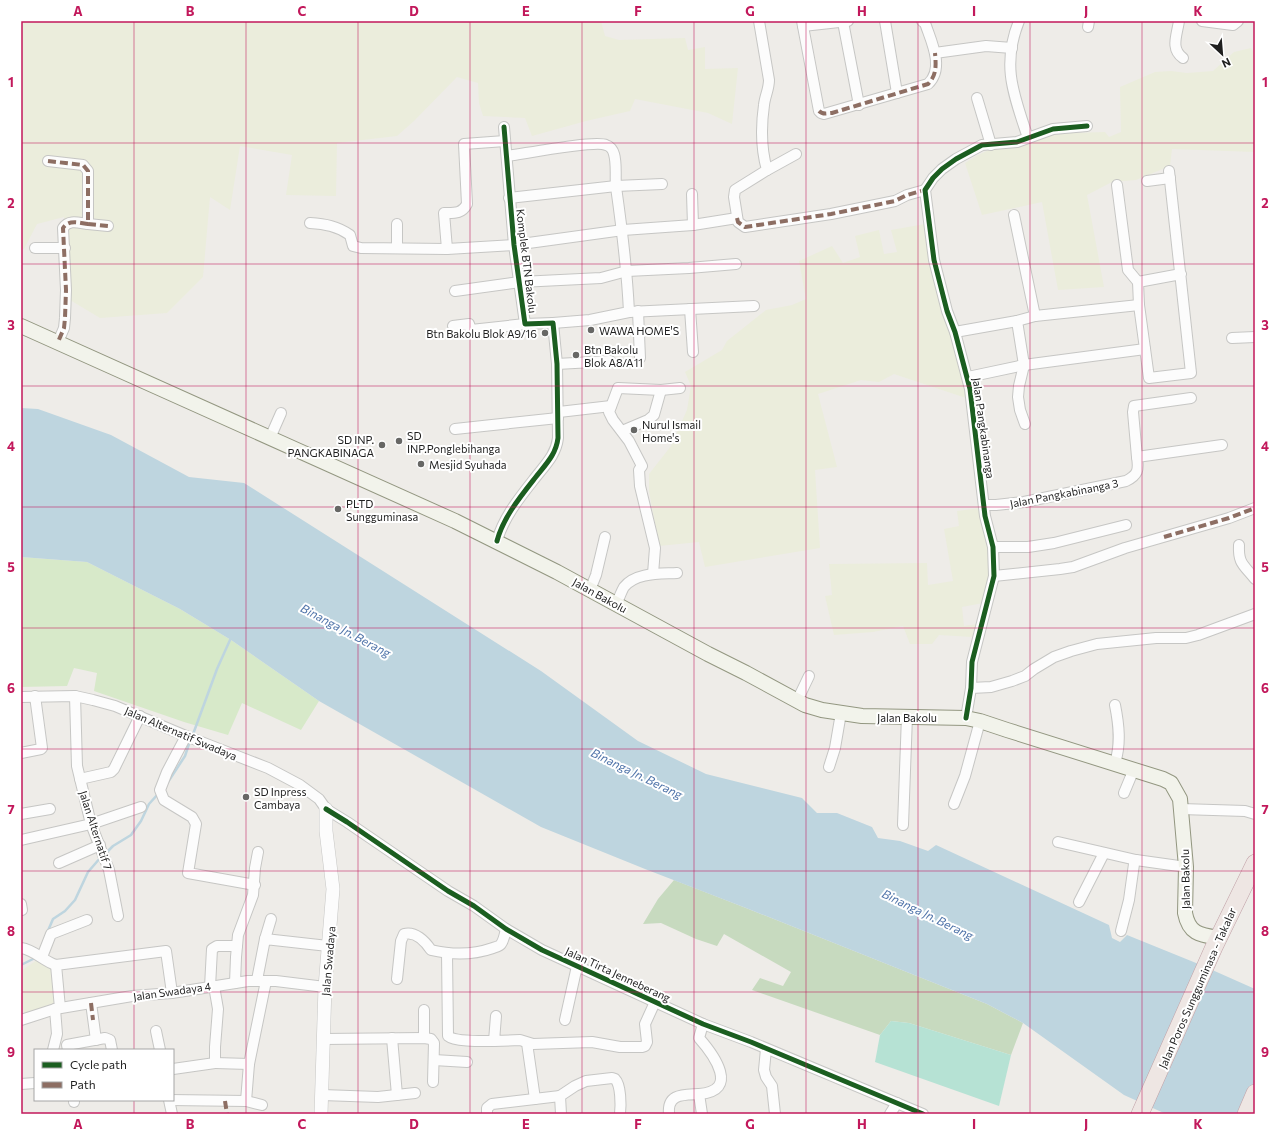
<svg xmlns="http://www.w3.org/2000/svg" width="1276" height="1135" font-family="Commissioner,sans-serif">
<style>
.farmland{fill:#ebeddc}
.grass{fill:#d7e9c9}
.forest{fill:#c7dabf}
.pitch{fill:#b6e2d4}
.water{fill:#bed5df}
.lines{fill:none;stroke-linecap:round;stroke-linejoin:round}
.stream{stroke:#bed5df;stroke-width:2.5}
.minor-casing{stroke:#c6c6c4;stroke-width:12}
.tertiary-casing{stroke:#c6c6c4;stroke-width:14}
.secondary-casing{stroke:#939781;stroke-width:16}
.trunk-casing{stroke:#c1a1a7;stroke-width:18}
.minor{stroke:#fcfcfc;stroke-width:10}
.tertiary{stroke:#fcfcfc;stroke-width:13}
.secondary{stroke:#f2f3eb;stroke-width:14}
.trunk{stroke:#eee6e3;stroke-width:17}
.quiet{stroke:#8d6e63;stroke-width:4;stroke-dasharray:8 4;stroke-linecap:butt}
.cycleway-casing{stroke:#fff;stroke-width:8}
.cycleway{stroke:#1b5e20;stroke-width:5}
.grid{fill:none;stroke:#c2185b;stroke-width:1;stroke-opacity:0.55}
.poi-dot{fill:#676765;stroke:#fff;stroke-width:1.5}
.labels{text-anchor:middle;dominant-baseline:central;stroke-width:4;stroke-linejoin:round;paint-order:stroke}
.street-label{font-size:11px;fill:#1f1f1f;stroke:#fff}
.poi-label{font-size:11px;fill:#1f1f1f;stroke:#fff;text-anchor:start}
.water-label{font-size:12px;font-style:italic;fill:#5175aa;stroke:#fff}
.neatline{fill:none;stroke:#c2185b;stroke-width:1.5}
.grid-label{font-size:13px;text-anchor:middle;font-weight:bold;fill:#c2185b}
</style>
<rect width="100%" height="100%" fill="#eeece8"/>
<g class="farmland">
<path d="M21,21h580l4,15 14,4 66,-2 3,12 17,-3v22l33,-1 -6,56 -24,-11 -73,-14 -5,12 -44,10 -54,15 -7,-18 -42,-2 -4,-13 -1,-20 -21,-6 -43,44 -17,15 -60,7 -1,53 -50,-1 6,-40 -52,-9 -10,64 -20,-13 -7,80 -36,36 -67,5 -30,-18 -6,-83 -27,7 -13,25h-3z"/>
<path d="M1251,48l4,7v97l-83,-3 -2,17 -34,14 -24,2 -25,13 17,92 -46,3 -16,-88 -60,13 -17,-52 11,-7 19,-9 35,-4 9,-9 66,-2 4,5 12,-5 -1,-45 35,-15 16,-1 16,2 26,-2 21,-19z"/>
<path d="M925,224l7,51 37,124 -75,-25 -15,8 -18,-2 -43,14 19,73 -22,3 5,78 -115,19 -6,-25 -40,4 -10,-55v-17l22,-28 16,-36 4,-24 -6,-14 37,-22 5,-9 39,-31 26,-5 14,-6 -7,-38 33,-15 11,17 17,-6 -5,-21 24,-6 5,24 13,-2 -6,-22z"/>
<path d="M980,508l14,66 -11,29 -21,4 2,19 13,-2 -5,13 -33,-2 -7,9h-22l-7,-18 -30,6 -39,3 -9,-39 7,-1 -3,-31 98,-1 1,22 25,-4 -9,-52 15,-3 -2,-15z"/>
<path d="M40,958l13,8 3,36 -31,12 -4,-10v-33z"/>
</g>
<path class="grass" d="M21,557l66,5 93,47 51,31 88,61 -18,29 -59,-27 -14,32 -44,-13 -90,-31 3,-18 -23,-5 -7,18 -46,1z"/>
<path class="forest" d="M674,880l72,28 241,96 36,19 -12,32 -102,-32 -18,-2 -11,14 -128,-45 8,-12 23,8 8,-14 -67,-38 -7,12 -21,-7 -35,-16 -18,1 15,-25z"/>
<path class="pitch" d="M891,1021l18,2 102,32 -12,51 -124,-44 5,-27z"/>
<path class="water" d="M21,408l17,1 73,26 78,42 55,6 297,188 97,70 68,33 96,24 15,15h20l35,14 6,11 22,3 28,10 8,-6 173,80 3,13 8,4 7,-7 74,30 54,24v125h-89l-42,-19 -101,-72 -36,-19 -241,-96 -101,-39 -104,-42 -222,-126 -88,-61 -51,-31 -93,-47 -66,-5z"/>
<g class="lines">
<g class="stream">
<path d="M192,737l25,-68 13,-29"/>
<path d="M168,782l17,-26 5,-15"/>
<path d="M106,853l7,-7 18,-11 10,-14 8,-17 9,-10"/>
<path d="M47,933l6,-14 12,-8 10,-11 13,-28 13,-15"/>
<path d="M21,965l16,-8"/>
</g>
<defs>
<g id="minor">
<path d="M759,21l10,59c0,9 -4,16 -5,25 -3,21 -3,44 3,65l-32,20 -1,7 4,25 7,5 86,-13 64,-13 12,-6 18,-5"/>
<path d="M802,21l17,90 2,2 3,1 104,-30c17,-16 3,-43 -3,-61l-3,-2"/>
<path d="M885,21l12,72"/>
<path d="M1019,21c-18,45 -5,74 9,117"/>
<path d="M1179,21c-2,14 -9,28 4,37"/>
<path d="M1202,21l31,4 5,-4"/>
<path d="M843,22l16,83"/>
<path d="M803,26l45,-5"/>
<path d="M1088,27l1,-6"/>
<path d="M935,53l51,-7 26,2"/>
<path d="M977,98l14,47"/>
<path d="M505,141l-41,3 3,60c-5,10 -13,9 -23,9l3,36 67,-4 109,-15 70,-5 44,-7"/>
<path d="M507,156c16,-2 88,-16 99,-11 4,1 7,5 8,9 3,10 1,23 2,33 6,42 11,83 13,125l-39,8 -37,3"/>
<path d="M48,161l35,4 5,6v53c-9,-1 -19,-5 -25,4l3,62 -1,28 -1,10 -6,14"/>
<path d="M767,170l29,-16"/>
<path d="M1169,171l22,202 -42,5 -10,-73 -1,-23 43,-8"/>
<path d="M1147,181l23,-3"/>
<path d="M1117,185l11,85 10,12"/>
<path d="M692,194l1,31"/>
<path d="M509,198l107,-12 46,-2"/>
<path d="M1014,215l21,101"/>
<path d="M310,223c15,1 27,3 40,12l3,11 8,2 86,1"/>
<path d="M88,224l20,2"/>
<path d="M397,224v24"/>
<path d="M35,248h30"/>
<path d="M455,291l65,-9 81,-4 26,-7 62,-3 47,-4"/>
<path d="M690,309l3,43"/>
<path d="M638,311l2,47"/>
<path d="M629,312l125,-6"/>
<path d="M1017,321l7,44 -5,21 -1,11 2,13 5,14"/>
<path d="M453,326l16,-2 2,6 54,-6"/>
<path d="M955,332l62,-11 18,-5 104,-11"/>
<path d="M1232,338l23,-1"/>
<path d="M557,364l53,-3"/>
<path d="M968,377l56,-12 121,-16"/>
<path d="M559,412l52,-6"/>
<path d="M455,429l103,-11"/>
<path d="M622,431l26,-11 6,-5 7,-25"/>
<path d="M270,438l11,-25"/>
<path d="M1137,457l-4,-45 1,-6 57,-8"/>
<path d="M984,505h12l28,-3 102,-21c12,-6 13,-11 11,-24l85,-12"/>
<path d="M497,541c6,-23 23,-44 38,-63 10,-13 21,-23 23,-40l-1,-74 -4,-41 -28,1 -11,-79 -10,-118"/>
<path d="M1239,545c-1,19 5,20 16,34"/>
<path d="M993,547h35l26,-4 72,-18"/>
<path d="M653,574l2,-26 -15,-62 -1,-16 3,-4 -13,-25 -16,-21 -4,-8 9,-24 43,2 19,-2"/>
<path d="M994,576l66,-7 13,-2 52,-19 104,-30 26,-10"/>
<path d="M590,590l6,-15 9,-38"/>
<path d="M616,604c3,-5 5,-12 8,-17 12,-15 37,-13 53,-14"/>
<path d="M971,688l20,-1 21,-6 13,-5 9,-7 20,-12 17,-6 26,-7 59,-6h30l12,-3 57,-21"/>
<path d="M75,696l2,70 14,58 18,46 9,46"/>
<path d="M21,697l54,-1 18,4 22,6 71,30 82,32 32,17 19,14 7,10 21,13 101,69 26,15 32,23 36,21 161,74 48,18 172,72"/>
<path d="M797,701l12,-25"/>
<path d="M966,718l5,-30 1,-26 22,-86 -1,-29 -8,-31 -15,-127 -15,-57 -8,-21 -13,-51 -9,-70 8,-12 9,-9 14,-10 26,-14 35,-3 36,-13 34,-3"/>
<path d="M186,736l-19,36 -7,18 4,10 28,17 4,7 -8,49 67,12"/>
<path d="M21,753l20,-4 1,-1 -7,-52"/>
<path d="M1115,763c6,-19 4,-38 0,-58"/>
<path d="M829,767l6,-19 6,-35"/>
<path d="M80,779l31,-7 3,-3 26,-53"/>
<path d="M1124,793l10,-24"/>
<path d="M954,804l11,-28 15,-55"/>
<path d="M1181,809l64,2 10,3"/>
<path d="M21,814l29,-5"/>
<path d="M903,825l4,-109"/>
<path d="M21,840l70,-16 50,-17"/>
<path d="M1058,842l78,18"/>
<path d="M59,863l41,-18"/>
<path d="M1079,902l25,-49"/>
<path d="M21,904l1,6"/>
<path d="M1121,931l8,-31 5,-36 2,-4 50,7"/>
<path d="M265,939l6,-20"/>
<path d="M21,948c14,2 22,13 35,17"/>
<path d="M447,953l1,83c7,6 36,5 46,5"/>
<path d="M42,957l9,-23 36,-14"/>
<path d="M397,979l4,-38 3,-7c11,-3 21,7 27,16 21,5 42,5 62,-2 3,-1 7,-2 8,-4 3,-4 4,-11 5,-15"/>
<path d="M257,980l8,-41 63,7"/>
<path d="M235,983l1,-26 2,-22 15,-40 2,-27 3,-16"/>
<path d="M210,987l2,-38 5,-3h20"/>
<path d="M91,1003l5,37"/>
<path d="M60,1008l-4,-43 110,-14 6,42"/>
<path d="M424,1010v28"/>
<path d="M496,1016l-2,25 26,-1 13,4 59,-2 28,5h22l3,-1 2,-4 -2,-18 10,-22"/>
<path d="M21,1020l34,-11 77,-13 40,-3 76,-12h28l49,6"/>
<path d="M565,1020l12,-54"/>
<path d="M156,1031l4,19"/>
<path d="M392,1038l5,57"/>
<path d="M323,1039l101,-1 7,1 3,4 -1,39"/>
<path d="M527,1043l8,56"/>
<path d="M766,1049l-2,21 2,7 6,9 3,28"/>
<path d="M53,1050l4,-16 -2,-25"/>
<path d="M68,1050l-1,-5 38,-7 5,2 2,10"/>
<path d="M434,1060l33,2"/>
<path d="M215,1063l34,1"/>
<path d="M173,1069l42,-6v-16l3,-38 -4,-23"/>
<path d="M21,1084l14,-1"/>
<path d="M699,1094c41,-3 15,-39 0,-56l4,-14"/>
<path d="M322,1095l56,2 37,-4"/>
<path d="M169,1100l3,14"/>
<path d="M170,1100l76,1 3,-37 17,-83"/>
<path d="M246,1101l16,4"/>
<path d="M74,1102v-2"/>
<path d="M487,1114v-6l5,-4 68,-8"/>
<path d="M561,1114l-1,-18 15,-10 11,-5 26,-3 3,1c6,6 6,26 5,35"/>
<path d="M669,1114c-2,-21 15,-19 30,-20l3,20"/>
<path d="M890,1114l7,-11"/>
</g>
<path id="tertiary" d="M321,1114l4,-127 8,-98 -7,-58v-22"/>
<path id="secondary" d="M21,326l434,195 102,51 151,82 38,19 59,32 17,5 40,6 104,2 14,3 27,9 156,49 8,4 9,16 6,68 -1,46c4,21 15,22 34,25"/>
<g id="trunk">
<path d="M1140,1114l74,-167 41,-84"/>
<path d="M1246,1114l9,-21"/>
</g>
</defs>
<use href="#minor" class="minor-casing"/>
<use href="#tertiary" class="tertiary-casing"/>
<use href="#secondary" class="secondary-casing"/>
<use href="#trunk" class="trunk-casing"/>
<use href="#minor" class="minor"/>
<use href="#tertiary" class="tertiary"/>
<use href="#secondary" class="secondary"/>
<use href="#trunk" class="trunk"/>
<g class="quiet">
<path d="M819,111c4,4 8,2 13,2l96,-29c9,-9 8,-19 7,-31"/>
<path d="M48,161l35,4 5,6v53c-9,-1 -19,-5 -25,4l3,62 -1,28 -1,10 -6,14"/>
<path d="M737,218l1,4 7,5 86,-13 64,-13 12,-6 18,-5"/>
<path d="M88,224l20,2"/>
<path d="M1164,537l65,-19 26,-10"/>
<path d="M91,1003l2,17"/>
<path d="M225,1101l2,13"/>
</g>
<defs>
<g id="cycleway">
<path d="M497,541c6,-23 23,-44 38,-63 10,-13 21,-23 23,-40l-1,-74 -4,-41 -28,1 -11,-79 -10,-118"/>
<path d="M966,718l5,-30 1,-26 22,-86 -1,-29 -8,-31 -15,-127 -15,-57 -8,-21 -13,-51 -9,-70 8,-12 9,-9 14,-10 26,-14 35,-3 36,-13 34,-3"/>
<path d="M326,809l21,13 101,69 26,15 32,23 36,21 161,74 48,18 172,72"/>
</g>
</defs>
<use href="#cycleway" class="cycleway-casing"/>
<use href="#cycleway" class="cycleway"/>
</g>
<path class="grid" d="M134,21v1029M246,21v1093M358,21v1093M470,21v1093M582,21v1093M694,21v1093M806,21v1093M918,21v1093M1030,21v1093M1142,21v1093M21,143h1234M21,264h1234M21,386h1234M21,507h1234M21,628h1234M21,749h1234M21,871h1234M21,992h1234M134,1100v14"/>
<g class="poi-dot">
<circle cx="591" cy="330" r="4"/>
<circle cx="545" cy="333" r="4"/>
<circle cx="576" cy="355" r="4"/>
<circle cx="634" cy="430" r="4"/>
<circle cx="399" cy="441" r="4"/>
<circle cx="382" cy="445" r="4"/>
<circle cx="421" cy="464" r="4"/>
<circle cx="338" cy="509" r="4"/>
<circle cx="246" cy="797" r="4"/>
</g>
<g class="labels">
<g class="street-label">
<text transform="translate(527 261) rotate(83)">Komplek BTN Bakolu</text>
<text transform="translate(984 428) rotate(82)">Jalan Pangkabinanga</text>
<text transform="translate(1064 493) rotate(-11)">Jalan Pangkabinanga 3</text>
<text transform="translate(600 595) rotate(29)">Jalan Bakolu</text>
<text x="907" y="717">Jalan Bakolu</text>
<text transform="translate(181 733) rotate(23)">Jalan Alternatif Swadaya</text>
<text transform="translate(96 830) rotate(72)">Jalan Alternatif 7</text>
<text transform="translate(1185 879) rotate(-91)">Jalan Bakolu</text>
<text transform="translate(328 961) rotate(-85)">Jalan Swadaya</text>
<text transform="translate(618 974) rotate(25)">Jalan Tirta Jenneberang</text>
<text transform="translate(1197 988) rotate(-66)">Jalan Poros Sungguminasa - Takalar</text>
<text transform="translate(172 991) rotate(-8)">Jalan Swadaya 4</text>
</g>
<g class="poi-label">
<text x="599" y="330">WAWA HOME'S</text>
<text x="537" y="333" text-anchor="end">Btn Bakolu Blok A9/16</text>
<text x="584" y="349">Btn Bakolu<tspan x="584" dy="13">Blok A8/A11</tspan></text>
<text x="642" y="424">Nurul Ismail<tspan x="642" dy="13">Home's</tspan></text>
<text x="407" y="435">SD<tspan x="407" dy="13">INP.Ponglebihanga</tspan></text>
<text x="374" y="439" text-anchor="end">SD INP.<tspan x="374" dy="13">PANGKABINAGA</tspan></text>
<text x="429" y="464">Mesjid Syuhada</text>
<text x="346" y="503">PLTD<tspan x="346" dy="13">Sungguminasa</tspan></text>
<text x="254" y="791">SD Inpress<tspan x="254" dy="13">Cambaya</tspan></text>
</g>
<g class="water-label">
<text transform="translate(346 630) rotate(28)">Binanga Jn. Berang</text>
<text transform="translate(637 773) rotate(26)">Binanga Jn. Berang</text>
<text transform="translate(928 914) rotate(26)">Binanga Jn. Berang</text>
</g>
</g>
<rect width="1276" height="1135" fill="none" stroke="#ffffff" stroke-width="44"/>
<rect x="34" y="1049" width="140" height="52" fill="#ffffff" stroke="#a5a5a5"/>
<rect x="42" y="1062" width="20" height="6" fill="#1b5e20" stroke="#a5a5a5"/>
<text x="70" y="1069" font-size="12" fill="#1f1f1f">Cycle path</text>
<rect x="42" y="1082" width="20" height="6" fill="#8d6e63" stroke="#a5a5a5"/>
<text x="70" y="1089" font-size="12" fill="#1f1f1f">Path</text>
<g transform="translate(1222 54) rotate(154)" stroke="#ffffff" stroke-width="3" paint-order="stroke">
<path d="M0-3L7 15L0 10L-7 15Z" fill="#1f1f1f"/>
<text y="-6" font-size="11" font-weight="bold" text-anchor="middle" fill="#1f1f1f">N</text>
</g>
<rect x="22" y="22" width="1232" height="1091" class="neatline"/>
<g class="grid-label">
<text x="78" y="16">A</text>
<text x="190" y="16">B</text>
<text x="302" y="16">C</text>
<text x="414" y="16">D</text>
<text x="526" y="16">E</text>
<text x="638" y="16">F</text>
<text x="750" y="16">G</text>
<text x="862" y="16">H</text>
<text x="974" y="16">I</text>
<text x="1086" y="16">J</text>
<text x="1198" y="16">K</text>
<text x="11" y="87">1</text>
<text x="1265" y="87">1</text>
<text x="11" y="208">2</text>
<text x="1265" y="208">2</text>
<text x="11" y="330">3</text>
<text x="1265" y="330">3</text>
<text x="11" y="451">4</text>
<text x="1265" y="451">4</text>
<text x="11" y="572">5</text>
<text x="1265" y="572">5</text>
<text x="11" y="693">6</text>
<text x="1265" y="693">6</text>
<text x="11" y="814">7</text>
<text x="1265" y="814">7</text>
<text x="11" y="936">8</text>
<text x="1265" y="936">8</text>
<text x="11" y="1057">9</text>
<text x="1265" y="1057">9</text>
<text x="78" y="1129">A</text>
<text x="190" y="1129">B</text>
<text x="302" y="1129">C</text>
<text x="414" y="1129">D</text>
<text x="526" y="1129">E</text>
<text x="638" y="1129">F</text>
<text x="750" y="1129">G</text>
<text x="862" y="1129">H</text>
<text x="974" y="1129">I</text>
<text x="1086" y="1129">J</text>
<text x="1198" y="1129">K</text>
</g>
</svg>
